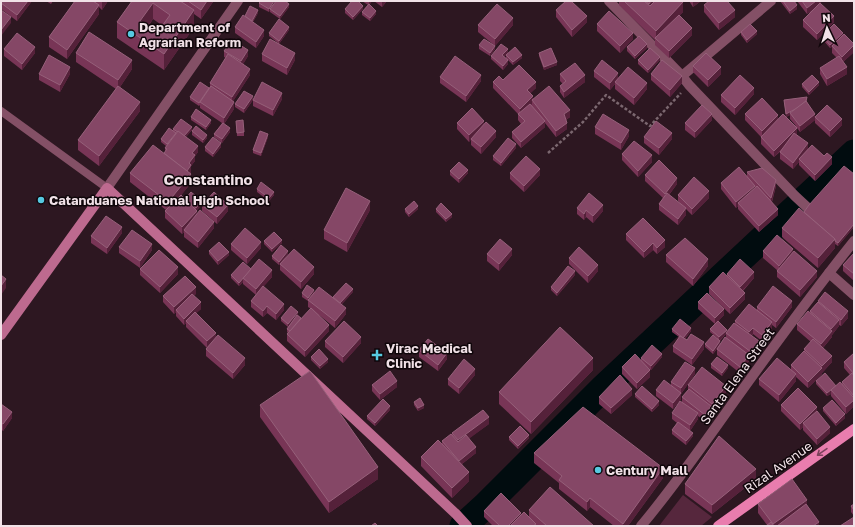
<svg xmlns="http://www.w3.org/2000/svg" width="855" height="527" font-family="'Golos Text',sans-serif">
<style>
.green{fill:#56273d}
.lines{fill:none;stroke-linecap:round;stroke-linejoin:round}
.river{stroke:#010c0f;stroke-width:27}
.path{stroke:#7b676f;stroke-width:2.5;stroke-dasharray:3 2;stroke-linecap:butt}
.service{stroke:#845066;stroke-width:8}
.minor{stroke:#845066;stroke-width:10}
.tertiary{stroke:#845066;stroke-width:10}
.secondary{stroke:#bd6a8f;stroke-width:10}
.primary{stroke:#e97dae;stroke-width:10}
.wall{fill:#783556;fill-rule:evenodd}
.shaded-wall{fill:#55213a}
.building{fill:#854766;stroke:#96607a;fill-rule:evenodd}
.oneway{stroke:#7c425c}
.poi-dot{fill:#56c9e1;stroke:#0f060a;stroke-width:1.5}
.labels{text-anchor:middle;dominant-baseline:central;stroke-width:3;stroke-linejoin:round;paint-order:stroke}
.poi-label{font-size:13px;font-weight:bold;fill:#f1e1e7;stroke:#0f060a;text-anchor:start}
.street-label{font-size:13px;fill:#f1e1e7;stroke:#0f060a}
.quarter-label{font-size:15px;font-weight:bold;fill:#f1e1e7;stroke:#0f060a}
</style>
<rect width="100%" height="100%" fill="#2d1721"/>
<path class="green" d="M683,495l29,22 -11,9h-42z"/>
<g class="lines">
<path class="river" d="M463,526l22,-20 119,-119 250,-234"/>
<path class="path" d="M548,153l35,-31 23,-27 44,31 31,-33"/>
<path class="service" d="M1,111l106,77"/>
<g class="minor">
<path d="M609,1l73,75 7,9 106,111 14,13"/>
<path d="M682,76l89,-75"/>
<path d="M829,273l25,22"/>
<path d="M641,526c27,-32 52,-67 77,-102 44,-62 89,-124 136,-183"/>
</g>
<path class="tertiary" d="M107,188l131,-187"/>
<path class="secondary" d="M1,335l106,-147 349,326 11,12"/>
<path class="primary" d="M718,526l136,-97"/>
</g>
<g class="wall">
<path d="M1,1h31l-15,20 -16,-12z"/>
<path d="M46,1h7l-2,3z"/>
<path d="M75,1h33l-6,9 -3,-3v7l-32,45 -18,-12v-10z"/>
<path d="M132,1h81v1l-12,17 -7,-5v13l-30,43 -47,-32v-16zM153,19l10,7 -6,7 -9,-6z"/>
<path d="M362,1h10l-3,4 7,9 -6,7 -8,-6v-3l6,-7z"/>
<path d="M374,1h13l-5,6z"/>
<path d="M619,1h62l2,11 -4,4 13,19 -23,23 -14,-13v-5l-36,-35z"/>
<path d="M689,1h12l-8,6z"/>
<path d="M780,1h14l3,8 -7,5z"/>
<path d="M797,1h25l-2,2 14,19 -17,18 -14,-13v-7l9,-9 -5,3z"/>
<path d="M259,3l30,4 -9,12 -10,-7v-2l-1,2 -10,-5z"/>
<path d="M704,5l31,12 -16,13 -15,-18z"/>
<path d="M345,9h18l-10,11 -8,-7z"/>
<path d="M556,10l31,12 -15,15 -16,-20z"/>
<path d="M258,13l-5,9 11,14 -8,12 -21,-15v-6l10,-11z"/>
<path d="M597,24l36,15 -13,14 -23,-22z"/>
<path d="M478,25h35l-18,21 -17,-14z"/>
<path d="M289,30l-10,14 16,16 -8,15 -25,-14v-7l16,-11 -9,-7v-3z"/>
<path d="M741,32l16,2 -10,9 -6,-8z"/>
<path d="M822,36h21l11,16 -11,10 4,12 -20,12 -7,-12v-6l17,-10 -5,-5v-6l-2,1 -8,-9z"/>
<path d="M479,45l16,4 -5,7 -11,-7z"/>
<path d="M627,47l20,1 -12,11 -8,-8z"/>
<path d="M4,49l31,4 -13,17 -18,-14z"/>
<path d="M224,51l24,5 -5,8 7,11 -17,26 1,8 -10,15 6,8 -8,11 -8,-6v-3l8,-11 -22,-15v-3l-1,1 -9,-6v-3l20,-10v-4l16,-25 -2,-1z"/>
<path d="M76,53l56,16 -12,18 20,24 -41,55 -21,-16v-10l38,-51 -40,-27z"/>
<path d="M508,53l-4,4 4,3 -2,-2v-3l16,3 -9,7 -5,-5v4l-5,6 -12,-11v-3z"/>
<path d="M539,53l18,12 -13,5 -5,-14z"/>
<path d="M638,60h22l-12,13 -10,-9z"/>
<path d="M693,66l28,8 -13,13 -15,-15z"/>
<path d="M594,71l24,7 29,11 -13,16 -19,-16v-5l-5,6 -16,-13z"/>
<path d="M39,74h31l-10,18 -21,-12z"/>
<path d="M560,74l25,8 -21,16 -4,-6v-6l3,-2 -3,-3z"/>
<path d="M651,74l31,9 -12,14 -19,-17z"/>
<path d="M440,77l41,4 -15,21 -26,-19z"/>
<path d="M503,80l33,8 -6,5 3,6 37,18 -4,3 1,9 -11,8 -11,-14v4l-24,21 -9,-10v-6l9,-8 -3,-4v-6l-25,-26v-6z"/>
<path d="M802,84l17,1 -10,10 -7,-8z"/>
<path d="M754,94l-19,21 -14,-13v-7z"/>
<path d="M282,99l-9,17 -20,-10v-6z"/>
<path d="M253,100l-9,13 -9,-6v-3z"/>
<path d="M784,100h23v2l8,15 27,8 -12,12 -15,-14v-3l-15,12 -3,-4v6l-1,1 12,15 16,6 8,8 -17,17 -16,-16v-3l-6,7 -13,-10v-7l1,-1 -7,6 -13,-13v-7l-16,-17v-6l33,5 18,7 -6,-7v-4l-4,2z"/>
<path d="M191,117l20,6 -5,7 -15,-10z"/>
<path d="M712,120l-17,18 -10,-8v-7z"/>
<path d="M236,121l8,11v4h-7z"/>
<path d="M457,123l27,1 12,13 -15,17 -10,-9v-6l-2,3 -12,-13z"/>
<path d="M595,127l34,9 -8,14 -26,-16z"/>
<path d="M173,129l19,1 -6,7 12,15 -3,4v5l-4,5v6l-1,2 1,9 -10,12 4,4 17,5 -5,6v4l17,14 -16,20 -14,-11v-5l-2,2 -17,-16v-7l1,-1 -36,-28v-9l34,-20 1,-1v-4l1,-2 -5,-4v-3l12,-8z"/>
<path d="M192,131l15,7 -4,5 -11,-8z"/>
<path d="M268,137l-7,19 -8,-3v-3z"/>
<path d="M644,137l28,2 -13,16 -15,-12z"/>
<path d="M205,147h16l-8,10 -8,-6z"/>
<path d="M516,148l-15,18 -8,-6v-4z"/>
<path d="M622,154l30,8 -14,15 -16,-17z"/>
<path d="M854,161v9l-1,-1v-6z"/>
<path d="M450,171l18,2 -9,10 -9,-8z"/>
<path d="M747,172l29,14 -4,16 6,13 -19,17 -21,-23v-3l-2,2 -15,-19v-6l26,-6z"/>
<path d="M510,173l30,2 -16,17 -14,-13z"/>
<path d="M854,174v53l-16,19 -3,-2v4l-17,20 -36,-31v-9l22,-16z"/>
<path d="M645,175l32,9 -8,11 12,9 -3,-3v-6l31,3 -17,17 -6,-6v6l-8,10 -19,-15v-6l4,-6 -18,-17z"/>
<path d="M257,189l17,6 -5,6 -12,-9z"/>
<path d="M202,205l26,6 -11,13 -15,-13z"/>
<path d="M577,208l26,3 -10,12 -7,-6 -2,3 -7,-6z"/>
<path d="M405,209h13l-9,8 -4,-5z"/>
<path d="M436,209l16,8 -6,5 -10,-10z"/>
<path d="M370,210l-23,42 -23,-13v-9z"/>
<path d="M122,233l-15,21 -16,-11v-7z"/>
<path d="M626,234l39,13 -8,7 -4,-4 -9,8 -18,-18z"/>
<path d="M264,241l18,2 -10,9 -8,-8z"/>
<path d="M231,244l30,4 -14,16 -16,-14z"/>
<path d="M119,247l33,3 -12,18 -21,-15z"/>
<path d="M209,251l20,4 -11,10 -9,-11z"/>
<path d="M763,251l30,1 24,25 -17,20 -23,-20v-7l-14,-12z"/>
<path d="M854,253v28l-11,-10v-6z"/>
<path d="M288,254l-4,6 30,14 -13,15 -21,-19v-6l-1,1 -7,-6v-3z"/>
<path d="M487,254l25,1 -13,16 -12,-10z"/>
<path d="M666,255l42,11 -15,20 -27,-24z"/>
<path d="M569,258l29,13 -10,12 -19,-19z"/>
<path d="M140,269l38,5 -18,19 -20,-18z"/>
<path d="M251,269l21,8 -9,10 21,23 -8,10 -9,-7 -4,4 -12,-10v-6l5,-6 -13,-11v-2l-4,4 -8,-8v-3z"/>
<path d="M727,274l27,4 -11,13 2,8 -15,15 -21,-20v-7l18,-12z"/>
<path d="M575,275l-18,21 -6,-6v-3z"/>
<path d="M353,292l-11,12 4,10 -11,14 -16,-13 10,16 -24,26 -18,-16v-7l1,-1 -1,-1v-3l1,-2 -7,-6v-3l17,-3 3,4 10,-10 -3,-2v-6l-6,-4v-4h12l19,5z"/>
<path d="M196,294l-2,1 7,14 -5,4 20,25 29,27 -12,14 -27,-23v-7l1,-1 -21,-21v-4l-2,2 -8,-9v-4l-2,2 -11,-12v-6z"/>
<path d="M818,301l30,17 -7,8 -2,-1v1l-7,9v2l-9,11 9,14 -10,11v1l-14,14 -12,-11v4l-17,21 -20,-17v-6l32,-9v-5l13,-14v-2l7,-7 -14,-12v-6l13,-11v-2l8,-9z"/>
<path d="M698,302l26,13 -6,6 9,10 8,-7v-3l22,-11v-3h35l-16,21 -4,-3v3l-10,13 -9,-7 -1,2 7,12 -8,10 -2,-1v4l-9,12 -23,-18v-6l-4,5 -8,-7v-3l12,-6 -7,-6v-3l5,-5 -17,-15zM726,334v4l-6,6v-3z"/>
<path d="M672,329l19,2 -6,8 19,10 -12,16 -19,-13v-6l6,-9 -7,-5z"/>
<path d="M325,341l36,2 -18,20 -18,-16z"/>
<path d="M419,350l28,9 -9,12 -19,-14z"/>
<path d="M854,353v53l-8,8 -15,-18v-2l-4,2 -11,-12v-3l20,5 6,-2v-2l8,-7 -6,-7v-6z"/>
<path d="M311,357l17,5 -8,7 -9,-9z"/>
<path d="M662,357l-11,13 -5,-4 4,11 -13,12 -15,-15v-7l19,-7v-2z"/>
<path d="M711,364l17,4 -6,8 -11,-8z"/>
<path d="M593,370l-62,64 -32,-30v-12z"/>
<path d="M695,374l-14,20v5l-8,10 -17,-13v-6l15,-4v-4z"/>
<path d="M475,375l-16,19 -11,-9v-6z"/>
<path d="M372,385l25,2 -17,13 -8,-9z"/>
<path d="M688,385l38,7 -14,18h-1v3l-6,8 -7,-5v3l-8,12 3,5 -7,9 -14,-11v-4l5,-7 -5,-4v-6l10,-11v-5l6,-7z"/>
<path d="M635,394l24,11 -7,7 -17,-15z"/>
<path d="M632,395l-21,19 -12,-10v-7z"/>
<path d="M414,402l10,6 -6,3 -4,-6z"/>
<path d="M1,404l11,14 -9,13 -2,-2z"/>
<path d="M260,405l118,74 -49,34 -69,-96z"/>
<path d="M781,405l36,6 13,22 -13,12 -14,-15v-3l-3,3 -19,-19z"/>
<path d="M823,408l22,10 -9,8 -13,-15z"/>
<path d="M390,410l-15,16 -8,-7v-3z"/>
<path d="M489,424l-20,14 7,15 -14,11 7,17 -17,17 -31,-32v-9l21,-13v-3l10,-6v-2z"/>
<path d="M854,431v12l-1,-2v-9z"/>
<path d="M509,437l20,1 -11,11 -9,-9z"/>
<path d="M534,453l129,25 -35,48h-14l-24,-19 -3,4 -28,-22v-6l-25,-20z"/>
<path d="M756,479l-44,35 -27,-20v-10z"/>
<path d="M758,504l49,1 12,21 -52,-1 -9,-12z"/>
<path d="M854,504v12l-3,-4v-6z"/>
<path d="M529,510l65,16h-57l-1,-1v1h-43l-9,-9v-6l37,4 8,2z"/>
</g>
<g class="shaded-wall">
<path d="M28,1h4l-15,20v-6z"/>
<path d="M102,1h6l-6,9z"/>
<path d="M207,1h6v1l-12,17v-9z"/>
<path d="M274,1h2l-6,8v1l-1,2v-3z"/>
<path d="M369,1h3l-3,5z"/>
<path d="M382,1h5l-5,6z"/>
<path d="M651,1h6l-8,9v-6z"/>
<path d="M693,1h8l-8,6z"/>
<path d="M816,1h6l-3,2v2l-12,9v-6z"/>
<path d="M683,2v10l-27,27v-8z"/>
<path d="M153,3v16l-13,18v-16z"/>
<path d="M289,4v3l-9,12v-3z"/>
<path d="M99,5v9l-32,45v-9z"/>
<path d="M797,5v4l-7,5v-3z"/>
<path d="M363,6v3l-10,11v-3z"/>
<path d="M194,10v17l-30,43v-16z"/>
<path d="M258,10v3l-7,11v-3z"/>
<path d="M735,10v7l-16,13v-7z"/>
<path d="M376,11v3l-6,7v-3z"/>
<path d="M587,16v6l-15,15v-7z"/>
<path d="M834,16v6l-17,18v-6z"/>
<path d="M11,17v6l-10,13v-6z"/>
<path d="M513,18v7l-18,21v-7z"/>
<path d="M289,27v3l-10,14v-3z"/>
<path d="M692,28v7l-23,23v-7z"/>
<path d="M264,30v6l-8,12v-6z"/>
<path d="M757,31v3l-10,9v-3z"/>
<path d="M633,33v6l-13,14v-7z"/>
<path d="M843,33v4l-13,11v-3z"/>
<path d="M647,44v4l-12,11v-3z"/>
<path d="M854,45v7l-12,11v-6z"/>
<path d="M495,46v3l-5,7v-3z"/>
<path d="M35,47v6l-13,17v-6z"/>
<path d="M508,49v4l-6,5v-3z"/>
<path d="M248,50v6l-7,12v-7z"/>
<path d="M295,53v7l-8,15v-7z"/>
<path d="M522,55v3l-9,7v-3z"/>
<path d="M660,57v3l-12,13v-3z"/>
<path d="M132,60v9l-14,21v-10z"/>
<path d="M508,60v4l-5,6v-4z"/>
<path d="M557,62v3l-13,5v-3z"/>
<path d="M70,67v7l-10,18v-7z"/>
<path d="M721,67v7l-13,13v-7z"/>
<path d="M847,67v7l-20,12v-7z"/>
<path d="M250,69v6l-18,28v-6z"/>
<path d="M618,73v6l-3,3v2l-5,6v-7z"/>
<path d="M481,75v6l-15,21v-6z"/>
<path d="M585,75v7l-21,16v-6z"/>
<path d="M682,76v7l-12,14v-7z"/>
<path d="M536,82v6l-9,9v-7z"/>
<path d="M819,82v3l-10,10v-3z"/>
<path d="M647,83v6l-13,16v-7z"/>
<path d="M754,88v6l-19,21v-7z"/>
<path d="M282,93v6l-9,17v-6z"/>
<path d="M253,96v4l-9,13v-4z"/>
<path d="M533,96v6l-1,-2v4l-12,11v-6z"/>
<path d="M807,97v3l-2,6 -15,7v2l-4,2v-3z"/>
<path d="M140,102v9l-41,55v-10z"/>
<path d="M234,102v7l-10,15v-6z"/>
<path d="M570,110v7l-6,4v-7z"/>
<path d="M712,114v6l-17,18v-6z"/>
<path d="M815,114v6l-15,12v-6z"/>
<path d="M778,115v6l-16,16v-6z"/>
<path d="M842,119v6l-12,12v-6z"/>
<path d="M211,120v3l-5,7v-3z"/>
<path d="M484,121v6l-15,15v-7z"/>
<path d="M545,121v6l-24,21v-6z"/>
<path d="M567,123v6l-11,8v-6z"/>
<path d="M192,127v3l-9,10v-3z"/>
<path d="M230,128v4l-8,11v-4z"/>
<path d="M797,128v6l-23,23v-6z"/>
<path d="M629,130v6l-8,14v-7z"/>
<path d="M496,131v6l-15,17v-7z"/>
<path d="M672,133v6l-13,16v-7z"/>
<path d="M268,134v3l-7,19v-3z"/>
<path d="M207,135v3l-4,5v-3z"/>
<path d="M221,143v4l-8,10v-3z"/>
<path d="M808,143v7l-9,9v3l-6,7v-6z"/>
<path d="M516,144v4l-15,18v-3z"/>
<path d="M198,146v6l-3,4v5l-4,5v6l-5,6v-6l3,-9 3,-10z"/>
<path d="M652,155v7l-14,15v-6z"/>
<path d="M832,157v7l-17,17v-6z"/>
<path d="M540,169v6l-16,17v-6z"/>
<path d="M468,170v3l-9,10v-4z"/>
<path d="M191,174v9l-23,29v-10z"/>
<path d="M677,178v6l-12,16v-6z"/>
<path d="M776,180v6l-5,18v-6z"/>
<path d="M755,186v6l-17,11v3l-2,2v-6z"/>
<path d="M709,191v7l-17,17v-6z"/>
<path d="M274,192v3l-5,6v-3z"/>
<path d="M202,201v3l-6,8v-4z"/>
<path d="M370,201v9l-23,42v-9z"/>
<path d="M228,205v6l-11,13v-7z"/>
<path d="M603,205v6l-10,12v-7z"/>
<path d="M418,206v3l-9,8v-3z"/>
<path d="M686,208v7l-8,10v-6z"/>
<path d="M778,209v6l-19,17v-6z"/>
<path d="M586,210v7l-2,3v-6z"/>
<path d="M197,211v6l-13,13v2l-2,2v-7z"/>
<path d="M452,214v3l-6,5v-3z"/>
<path d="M214,222v6l-16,20v-6z"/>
<path d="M854,224v3l-16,19v-3z"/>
<path d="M122,227v6l-15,21v-6z"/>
<path d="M835,239v9l-17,20v-10z"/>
<path d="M282,240v3l-10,9v-3z"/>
<path d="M665,240v7l-8,7v-6z"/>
<path d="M261,242v6l-14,16v-6z"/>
<path d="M653,243v7l-9,8v-6z"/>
<path d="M152,244v6l-12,18v-7z"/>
<path d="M512,249v6l-13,16v-7z"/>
<path d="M793,249v7l-14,16v-6z"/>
<path d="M288,251v3l-9,11v-3z"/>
<path d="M229,252v3l-11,10v-4z"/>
<path d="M708,259v7l-15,20v-7z"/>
<path d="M598,265v6l-10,12v-7z"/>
<path d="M178,267v7l-18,19v-6z"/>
<path d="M314,267v7l-13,15v-7z"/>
<path d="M272,270v7l-16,18v-6z"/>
<path d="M575,271v4l-18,21v-3z"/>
<path d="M817,271v6l-17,20v-7z"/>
<path d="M754,272v6l-14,15v-6z"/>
<path d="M243,278v4l-4,4v-3z"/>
<path d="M6,279v9l-5,7v-9z"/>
<path d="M196,287v7l-19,17 -1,-1v2l-2,2v-7z"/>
<path d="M353,289v3l-13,14v-3z"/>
<path d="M314,290v3l-6,8v-3z"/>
<path d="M745,293v6l-15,15v-6z"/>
<path d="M792,301v6l-16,21v-6z"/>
<path d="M201,302v7l-14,13 -1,-1v2l-2,2v-6z"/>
<path d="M284,304v6l-8,10v-6z"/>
<path d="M267,306v7l-4,4v-6z"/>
<path d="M346,308v6l-11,14v-7z"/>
<path d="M724,309v6l-9,10v-7z"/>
<path d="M848,311v7l-7,8v-6z"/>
<path d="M298,312v3l-10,12v-3z"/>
<path d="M839,320v6l-7,9v2l-11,13v-6l10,-12v-3z"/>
<path d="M772,322v6l-10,13v-6z"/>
<path d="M329,325v6l-24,26v-6z"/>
<path d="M691,328v3l-8,10v-3z"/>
<path d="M753,328v6l-4,5v-7z"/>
<path d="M727,330v3h-1v1l-7,7v-4z"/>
<path d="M216,333v6l-9,9v-7z"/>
<path d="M361,337v6l-18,20v-6z"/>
<path d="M720,341v3l-7,10v-3z"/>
<path d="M759,341v7l-8,10v-6z"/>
<path d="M704,342v7l-12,16v-6z"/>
<path d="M447,353v6l-9,12v-6z"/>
<path d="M662,354v3l-11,13v-4z"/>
<path d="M749,355v6l-9,12v-6z"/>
<path d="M832,356v6l-10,11v1l-14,14v-6l14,-14v-2z"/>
<path d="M245,358v7l-12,14v-6z"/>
<path d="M593,358v12l-62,64v-12z"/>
<path d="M328,359v3l-8,7v-3z"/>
<path d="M728,365v3l-6,8v-3z"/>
<path d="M695,368v6l-14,20v5l-8,10v-6l8,-10v-5z"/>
<path d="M475,369v6l-16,19v-6z"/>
<path d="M650,370v7l-13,12v-6z"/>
<path d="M796,374v7l-17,21v-7z"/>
<path d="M397,381v6l-17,13v-6z"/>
<path d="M726,386v6l-14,18v-6z"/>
<path d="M632,389v6l-21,19v-6z"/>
<path d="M831,390v4l-4,2v-3z"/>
<path d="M854,400v6l-8,8v-7z"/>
<path d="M659,401v4l-7,7v-3z"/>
<path d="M424,405v3l-6,3v-3z"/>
<path d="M390,406v4l-15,16v-3z"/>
<path d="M711,406v7l-6,8v-6z"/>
<path d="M817,407v7l-14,9v4l-3,3v-6z"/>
<path d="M12,412v6l-9,13v-7z"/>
<path d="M698,413v6l-8,12v-6z"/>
<path d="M845,414v4l-9,8v-3z"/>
<path d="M489,417v7l-31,23v-7z"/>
<path d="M830,427v6l-13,12v-6z"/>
<path d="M693,433v3l-7,9v-4z"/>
<path d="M529,435v3l-11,11v-3z"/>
<path d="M476,447v6l-18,14v-6z"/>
<path d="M378,467v12l-49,34v-11z"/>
<path d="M663,468v10l-35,48h-5v-2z"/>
<path d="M756,469v10l-44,35v-9z"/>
<path d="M469,472v9l-17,17v-10z"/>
<path d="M590,498v9l-3,4v-9z"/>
<path d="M807,500v9l-24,17h-10v-2z"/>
<path d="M521,513v6l-6,7h-7z"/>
<path d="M819,522v4h-6z"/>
</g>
<g class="building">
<path d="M1,1h27l-11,14 -16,-12z"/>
<path d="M75,1h18l6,4 -32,45 -18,-13z"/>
<path d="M132,1h48l14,9 -30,44 -47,-32zM153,3l17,12 -13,18 -17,-12z"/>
<path d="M188,1h19l-6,9z"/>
<path d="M261,1h13l-5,8 -10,-6z"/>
<path d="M276,1h9l4,3 -9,12 -10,-7z"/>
<path d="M352,1h6l5,5 -10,11 -8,-8z"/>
<path d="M566,1h5l16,15 -15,14 -16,-20z"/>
<path d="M624,1h20l6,5 5,-5h26l2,1 -27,29z"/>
<path d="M645,1h6l-2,3z"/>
<path d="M709,1h18l8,9 -16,13 -15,-18z"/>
<path d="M783,1h11l3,4 -7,6z"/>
<path d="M802,1h14l-9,7z"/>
<path d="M820,3l14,13 -17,18 -14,-14z"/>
<path d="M369,4l7,7 -6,7 -8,-6z"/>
<path d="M497,4l16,14 -18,21 -17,-14z"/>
<path d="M250,6l8,4 -6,11 -7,-5z"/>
<path d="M1,10l10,7 -10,13z"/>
<path d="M609,11l24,22 -13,13 -23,-22z"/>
<path d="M243,15l21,15 -8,12 -21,-15z"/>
<path d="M679,15l13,13 -23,23 -14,-13z"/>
<path d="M279,19l10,8 -10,14 -10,-8z"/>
<path d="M750,24l7,7 -10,9 -6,-8z"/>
<path d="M834,24l9,9 -13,12 -8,-9z"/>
<path d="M89,32l43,28 -14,20 -42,-27z"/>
<path d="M17,33l18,14 -13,17 -18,-15z"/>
<path d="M844,34l10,10v1l-12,12 -10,-11z"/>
<path d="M639,36l8,8 -12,12 -8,-9z"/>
<path d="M270,39l25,14 -8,15 -25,-14z"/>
<path d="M484,39l11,7 -5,7 -11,-8z"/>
<path d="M232,40l16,10 -7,11 -17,-10z"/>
<path d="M501,44l7,5 -6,6 6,5 -5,6 -12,-10z"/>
<path d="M515,47l7,8 -9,7 -7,-7z"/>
<path d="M551,48l6,14 -13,5 -5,-14z"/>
<path d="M650,48l10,9 -12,13 -10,-10z"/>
<path d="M706,53l15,14 -13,13 -15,-14z"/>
<path d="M228,54l22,15 -18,28 -22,-14z"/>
<path d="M49,55l21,12 -10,18 -21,-11z"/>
<path d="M455,56l26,19 -15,21 -26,-19z"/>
<path d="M839,56l8,11 -20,12 -7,-11z"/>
<path d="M602,60l16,13 -8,10 -16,-12z"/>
<path d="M662,60l20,16 -12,14 -19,-16z"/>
<path d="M575,63l10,12 -21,17 -4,-6 6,-5 -6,-7z"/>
<path d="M519,65l17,17 -9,8 6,6 -13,13 -27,-27 6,-6 4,4z"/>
<path d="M628,67l19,16 -13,15 -19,-16z"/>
<path d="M740,75l14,13 -19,20 -14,-13z"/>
<path d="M812,75l7,7 -10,10 -7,-8z"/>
<path d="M200,82l9,6 -10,15 -9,-6z"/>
<path d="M262,82l20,11 -9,17 -20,-10z"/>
<path d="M118,86l22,16 -41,54 -21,-16z"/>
<path d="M211,86l23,16 -10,16 -24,-16z"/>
<path d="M549,86l21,24 -6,4 3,9 -11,8 -24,-31z"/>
<path d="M244,91l9,5 -9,13 -9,-5z"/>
<path d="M807,97l-1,4 -9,7 -11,6 -2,-14z"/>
<path d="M762,98l16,17 -16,16 -17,-17z"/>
<path d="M806,101l9,13 -15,12 -10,-13z"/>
<path d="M530,104l15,17 -24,21 -9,-10 13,-11 -7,-7z"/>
<path d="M702,105l10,9 -17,18 -10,-9z"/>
<path d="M827,105l15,14 -12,12 -15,-14z"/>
<path d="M472,108l12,13 -15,14 -12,-12z"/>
<path d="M196,109l15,11 -5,7 -15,-10z"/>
<path d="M603,114l26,16 -8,13 -26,-16z"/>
<path d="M783,114l14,14 -23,23 -13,-14z"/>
<path d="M181,119l11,8 -8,9 -11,-7z"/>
<path d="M243,120l1,12 -7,1 -1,-12z"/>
<path d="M656,121l16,12 -13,15 -15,-11z"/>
<path d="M486,122l10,9 -15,16 -10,-8z"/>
<path d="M223,123l7,5 -8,11 -8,-5z"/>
<path d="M196,126l11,9 -4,5 -11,-9z"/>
<path d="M169,128l7,5 -9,11 -6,-5z"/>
<path d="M178,131l20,15 -6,7 3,2 -6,8 2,2 -4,6 -23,-18 3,-4 -2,-1z"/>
<path d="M260,131l8,3 -7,19 -8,-3z"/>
<path d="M794,133l14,10 -15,20 -13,-11z"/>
<path d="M213,137l8,6 -8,11 -8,-7z"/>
<path d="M508,138l8,6 -15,19 -8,-7z"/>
<path d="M634,141l18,14 -14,16 -16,-17z"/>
<path d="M153,145l38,29 -23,28 -38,-29z"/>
<path d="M812,145l12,11 3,-3 5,4 -17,18 -16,-16z"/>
<path d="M526,156l14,13 -16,17 -14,-13z"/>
<path d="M659,160l18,18 -12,16 -20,-19z"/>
<path d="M459,162l9,8 -9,9 -9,-8z"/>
<path d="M844,166l10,8v50l-16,19 -3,-2v-2l-31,-27 5,-7z"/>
<path d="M739,167l16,19 -19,16 -15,-19z"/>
<path d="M762,168l14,12 -5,18 -24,-26z"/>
<path d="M694,177l15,14 -17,18 -14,-14z"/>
<path d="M261,182l13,10 -5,6 -12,-9z"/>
<path d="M757,186l21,23 -19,17 -21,-23z"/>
<path d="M346,188l24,13 -23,42 -23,-13z"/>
<path d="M191,192l11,9 -6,7 -11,-9z"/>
<path d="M214,192l14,13 -11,12 -15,-12z"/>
<path d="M589,193l14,12 -10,11 -7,-6 -2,4 -7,-6z"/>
<path d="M667,193l19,15 -8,11 -19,-15z"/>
<path d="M181,195l16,16 -15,16 -17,-16z"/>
<path d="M414,201l4,5 -9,8 -4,-5z"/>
<path d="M441,203l11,11 -6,5 -10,-10z"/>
<path d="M799,208l36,31 -17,19 -36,-30z"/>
<path d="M200,210l14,12 -16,20 -14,-12z"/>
<path d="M106,216l16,11 -15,21 -16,-12z"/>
<path d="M643,218l22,22 -8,8 -4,-5 -9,9 -18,-18z"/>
<path d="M245,228l16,14 -14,16 -16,-14z"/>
<path d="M132,230l20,14 -12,17 -21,-14z"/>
<path d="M274,232l8,8 -10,9 -8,-8z"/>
<path d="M777,235l16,14 -14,17 -16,-15z"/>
<path d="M685,238l23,21 -15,20 -27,-24z"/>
<path d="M500,239l12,10 -13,15 -12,-10z"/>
<path d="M219,242l10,10 -11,9 -9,-10z"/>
<path d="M281,245l7,6 -9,11 -7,-6z"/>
<path d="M579,247l19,18 -10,11 -19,-18z"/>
<path d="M294,249l20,18 -13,15 -21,-18z"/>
<path d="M159,250l19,17 -18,20 -20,-18z"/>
<path d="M794,251l23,20 -17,19 -23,-19z"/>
<path d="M854,253v21l-11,-9z"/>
<path d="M259,259l13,11 -16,19 -13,-11z"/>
<path d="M740,259l14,13 -14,15 -13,-13z"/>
<path d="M243,262l8,7 -12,14 -8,-8z"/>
<path d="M568,266l7,5 -18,22 -6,-6z"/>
<path d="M723,272l22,21 -15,15 -21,-21z"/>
<path d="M1,275l5,4 -5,7z"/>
<path d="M185,276l11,11 -22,20 -11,-11z"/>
<path d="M346,283l7,6 -13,14 -7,-6z"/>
<path d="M307,285l7,5 -6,8 -6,-5z"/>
<path d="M263,286l21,18 -8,10 -9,-8 -4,5 -12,-10z"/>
<path d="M773,286l19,15 -16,21 -19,-15z"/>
<path d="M319,287l27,21 -11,13 -27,-21z"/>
<path d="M825,292l23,19 -7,9 -23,-19z"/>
<path d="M707,293l17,16 -9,9 -17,-16z"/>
<path d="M192,294l9,8 -17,17 -8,-9z"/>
<path d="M818,302l21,18 -8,9 -21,-18z"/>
<path d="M749,304l23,18 -10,13 -9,-7 -4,4 -14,-11z"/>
<path d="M291,306l7,6 -10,12 -7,-6z"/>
<path d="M311,308l18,17 -24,26 -18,-17z"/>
<path d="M808,311l24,20 -11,13 -24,-20z"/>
<path d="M195,312l21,21 -9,8 -21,-20z"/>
<path d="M297,315l4,3 -11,13 -3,-2z"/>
<path d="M680,319l11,9 -8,10 -11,-9z"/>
<path d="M344,321l17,16 -18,20 -18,-16z"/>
<path d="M718,321l9,9 -8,7 -9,-8z"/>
<path d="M734,323l25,18 -8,11 -25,-19z"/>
<path d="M560,327l33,31 -62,64 -32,-30z"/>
<path d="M691,334l13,8 -12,17 -19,-13 7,-10 7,4z"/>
<path d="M218,335l27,23 -12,15 -27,-24z"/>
<path d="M713,335l7,6 -7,10 -8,-7z"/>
<path d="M725,337l24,18 -9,12 -23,-18z"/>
<path d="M428,339l19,14 -9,12 -19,-15z"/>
<path d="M813,339l19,17 -10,10 -18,-17z"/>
<path d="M652,345l10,9 -11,12 -10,-8z"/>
<path d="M319,349l9,10 -8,7 -9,-9z"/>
<path d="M804,351l18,17 -14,14 -17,-17z"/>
<path d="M854,353v21l-10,-12z"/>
<path d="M635,354l15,16 -13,13 -15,-16z"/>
<path d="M717,357l11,8 -6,8 -11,-9z"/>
<path d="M777,358l19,16 -17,21 -20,-16z"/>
<path d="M464,359l11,10 -16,19 -11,-9z"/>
<path d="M685,362l10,6 -14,20 -10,-6z"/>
<path d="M702,367l24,19 -14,18 -24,-19z"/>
<path d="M310,371l68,96 -49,35 -69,-97z"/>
<path d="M390,371l7,10 -17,13 -8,-9z"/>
<path d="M825,373l11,13 -9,7 -11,-12z"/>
<path d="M852,373l2,3v20l-12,-14z"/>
<path d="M620,375l12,14 -21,19 -12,-11z"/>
<path d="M664,380l17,13 -8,10 -17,-13z"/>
<path d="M840,382l14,16v2l-8,7 -15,-17z"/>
<path d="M642,386l17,15 -7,8 -17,-15z"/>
<path d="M798,388l19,19 -17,17 -19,-19z"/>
<path d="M689,389l22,17 -6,9 -23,-18z"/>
<path d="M420,398l4,7 -6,3 -4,-6z"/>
<path d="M383,399l7,7 -15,17 -8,-7z"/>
<path d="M832,400l13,14 -9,9 -13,-15z"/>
<path d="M680,401l18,12 -8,12 -18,-12z"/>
<path d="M1,404l11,8 -9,12 -2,-1z"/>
<path d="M583,407l80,61 -40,56 -33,-26 -3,4 -28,-22 3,-4 -28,-23z"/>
<path d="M483,410l6,7 -31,23 -6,-7z"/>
<path d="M817,411l13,16 -13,12 -14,-16z"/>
<path d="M678,422l15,11 -7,8 -14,-11z"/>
<path d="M520,426l9,9 -11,11 -9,-9z"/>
<path d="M451,434l7,8 8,-7 10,12 -17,14 -17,-20z"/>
<path d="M719,436l37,33 -44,36 -27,-21z"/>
<path d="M438,440l31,32 -17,16 -31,-31z"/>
<path d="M792,479l15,21 -34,24 -15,-20z"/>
<path d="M550,487l44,39h-47l-18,-16z"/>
<path d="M501,493l20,20 -13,13h-8l-16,-15z"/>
<path d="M806,504l13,18 -6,4h-36z"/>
<path d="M854,504v6l-3,-4z"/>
<path d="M524,512l12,12 -3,2h-23z"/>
<path d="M854,517v9h-14z"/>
<path d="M771,522l3,4h-8z"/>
<path d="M375,523l3,3h-7z"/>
</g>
<defs><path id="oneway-shaft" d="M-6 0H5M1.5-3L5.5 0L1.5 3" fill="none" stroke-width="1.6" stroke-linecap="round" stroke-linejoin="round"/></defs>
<use class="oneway" href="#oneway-shaft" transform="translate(822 452) rotate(145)"/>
<g class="poi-dot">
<circle cx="131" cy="34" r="4"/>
<circle cx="41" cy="200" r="4"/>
<path d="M375 349h4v4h4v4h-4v4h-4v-4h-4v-4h4z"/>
<circle cx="598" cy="470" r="4"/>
</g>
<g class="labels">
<g class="poi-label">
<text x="139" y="27">Department of<tspan x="139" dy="15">Agrarian Reform</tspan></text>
<text x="49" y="200">Catanduanes National High School</text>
<text x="386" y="348">Virac Medical<tspan x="386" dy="15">Clinic</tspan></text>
<text x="606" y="470">Century Mall</text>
</g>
<g class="street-label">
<text transform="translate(737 376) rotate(-54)">Santa Elena Street</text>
<text transform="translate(778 467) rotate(-35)">Rizal Avenue</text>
</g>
<g class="quarter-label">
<text x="208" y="179">Constantino</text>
</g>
</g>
<rect width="855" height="527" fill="none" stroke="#f1e1e7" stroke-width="4"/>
<g transform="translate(827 28) rotate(356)" stroke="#0f060a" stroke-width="3" paint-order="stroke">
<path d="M0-3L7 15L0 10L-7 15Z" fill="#f1e1e7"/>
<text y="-6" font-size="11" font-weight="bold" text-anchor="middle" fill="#f1e1e7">N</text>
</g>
</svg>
